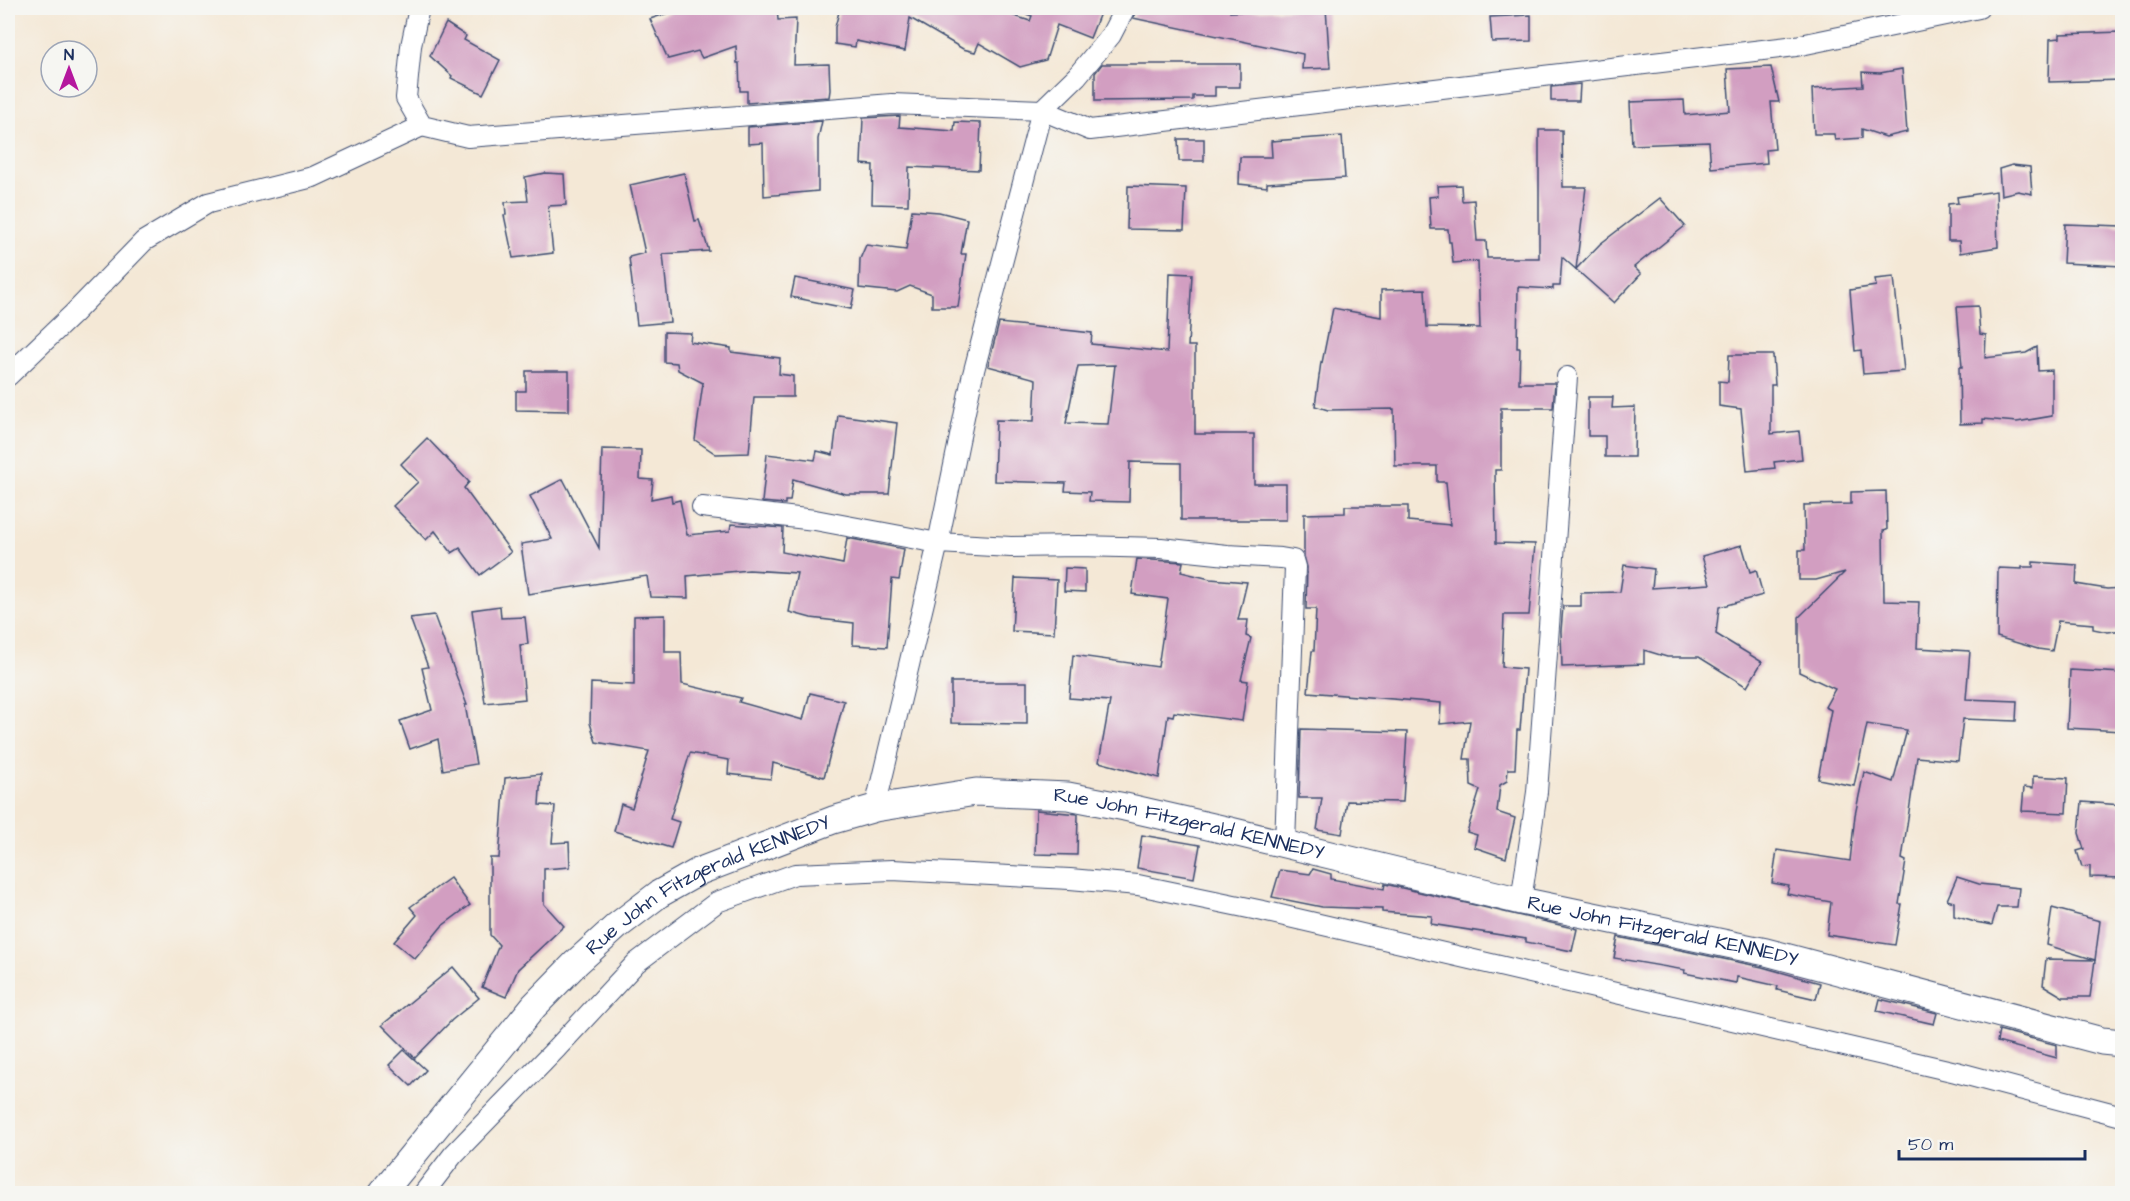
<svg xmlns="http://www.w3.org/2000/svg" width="2130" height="1201" font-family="'Architects Daughter',sans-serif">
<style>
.building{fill:#d29ec1;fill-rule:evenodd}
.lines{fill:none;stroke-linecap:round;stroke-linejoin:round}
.street-casing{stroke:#3c4b70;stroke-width:22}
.secondary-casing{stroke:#3c4b70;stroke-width:29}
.street{stroke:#fff;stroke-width:20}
.secondary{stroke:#fff;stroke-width:27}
.labels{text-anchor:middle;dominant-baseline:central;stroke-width:5;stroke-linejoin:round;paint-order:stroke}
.street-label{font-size:20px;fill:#1b2f5e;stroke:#f6f6f2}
</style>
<rect width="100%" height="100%" fill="#f6f6f2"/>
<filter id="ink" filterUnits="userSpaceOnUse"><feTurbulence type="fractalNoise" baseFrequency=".0167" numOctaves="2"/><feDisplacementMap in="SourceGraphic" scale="12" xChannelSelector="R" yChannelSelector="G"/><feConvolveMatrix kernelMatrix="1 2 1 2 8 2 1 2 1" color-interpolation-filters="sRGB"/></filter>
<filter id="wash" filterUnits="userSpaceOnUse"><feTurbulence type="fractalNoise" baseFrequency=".008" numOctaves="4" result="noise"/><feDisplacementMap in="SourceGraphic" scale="24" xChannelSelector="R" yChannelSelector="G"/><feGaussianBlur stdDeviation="1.35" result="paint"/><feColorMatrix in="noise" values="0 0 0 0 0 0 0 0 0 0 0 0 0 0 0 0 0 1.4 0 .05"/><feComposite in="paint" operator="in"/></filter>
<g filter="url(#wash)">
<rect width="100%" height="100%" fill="#f4e8d6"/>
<g id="blocks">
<g class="building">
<path d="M683,8h94l1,12 18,-1 -2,46 35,-1 1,26 -1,7 -82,6v-12h-7l-1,-28h-2l-1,-17 -34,12 -4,-7 -30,8 -18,-40z"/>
<path d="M840,8h150l40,13 2,-5 -17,-6 1,-2h86l-12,30 -33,-13 -11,35 -26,7 -41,-24 -4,9 -12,-3 -53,-31 -5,33 -49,-10 -1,6 -20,-3v-17z"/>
<path d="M1137,8h94l-1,4 96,-4 4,60 -28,1 1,-15 -170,-36z"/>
<path d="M1531,15v26l-39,1 -2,-25z"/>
<path d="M446,23l20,13 -2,4 36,20 -17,34 -32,-16 1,-2 -22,-20z"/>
<path d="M2122,32v48l-73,2 1,-43 10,-1v-4z"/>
<path d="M1102,64h138v23h-25v9h-22v4l-98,1v-28z"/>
<path d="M1771,67l8,35h-8l4,47 -9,1 1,13 -56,5 -2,-26 -77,3 -2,-43 54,-2 1,15 45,-4 -3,-42z"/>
<path d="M1902,69l5,63 -21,5 -24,-8v9l-27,2 -1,-6h-20l-2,-45 51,-3 -1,-14 18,1z"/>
<path d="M1580,84l-1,17h-28v-14z"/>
<path d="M900,116l-1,11 55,4 1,-9 26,1 -2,47 -70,-3 -1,38 -36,-1 1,-39 -12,-1 2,-46z"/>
<path d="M822,121l-4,18v52l-54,5 -1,-53 -15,1v-17z"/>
<path d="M1539,130h23l1,57h23l-10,82 24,-25 60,-46 25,28 -51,41 7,7 -27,29 -52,-46 -2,29h-7v3l-35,-2 -1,61h3l-1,35h36l-2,25h-52v62h-6l1,73 39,1 -6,71h-25l-2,52 23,2 -5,61h-3l-2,39h-7l-1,12 -7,4 -3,27 18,6 -9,40 -32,-11 3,-12 -10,-3 13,-42 -9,-4 -1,-27h-6l6,-38 -30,3 1,-21 -133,-11 4,-41h2l2,-42h-10l1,-42 -3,-11v-42l41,-1v-7h63v15l42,4 -4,-43h-9v-16h-42l-1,-57 -66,1 -13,-4 6,-44 1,1 11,-55 48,9v-27l44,-1 2,38 53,1 -2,-67 -25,2 -2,-21h-2l-1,-13h-17l-2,-32 9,-1 -1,-10 24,-1 1,16 12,-1 3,41h9l1,17h52z"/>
<path d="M1342,136l3,42 -78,5v4l-28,-3 1,-27h32l-1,-16z"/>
<path d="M1178,139h26v22h-25z"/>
<path d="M2012,165l18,2 2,27 -14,-3 -17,4 -2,-26z"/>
<path d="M545,173l19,1 2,31 -18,1 5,47 -40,5 -9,-43h2l-1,-13 23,-1 -3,-24z"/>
<path d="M684,173l11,48 4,-1 10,31 -46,3 7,68 -33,3 -8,-68 16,-4 -15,-68z"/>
<path d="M1128,186l58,2 -2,42 -57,-1z"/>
<path d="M1996,191l2,56 -38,6 -1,-12h-11v-37l10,-1 -1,-6z"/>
<path d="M912,210l27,2 28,7 -6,35h5l-8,53h-26v-13l-22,-8 -13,6 -38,-4 1,-29 6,-14 40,5z"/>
<path d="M2065,224l57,2v40l-59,-3z"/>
<path d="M1170,273l22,1 -4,72h7v88h59v50h32v36h-105v-57l-51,-1 -1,40 -40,-1 1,-9 -25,-1 1,-8 -72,-2 2,-61 38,1 2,-42 -48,-13 11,-43 93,10 -1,11 76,8zM1115,365l-7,59 -42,-1 12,-57z"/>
<path d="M1894,277l10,94 -41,3 -2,-24 -6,1 -5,-61 26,-4 -1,-7z"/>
<path d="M795,278l60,12 -4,19 -60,-12z"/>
<path d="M1978,306l2,28 6,1 -1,23 41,-5 11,-6 1,24 14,-1v46l-35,6 -34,-3v4l-23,1 -1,-57h3l-5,-60z"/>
<path d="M664,332l27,1 -1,9 41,6v4l49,6 -1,16 14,2v21h-39l-5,56 -33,1 -21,-14 8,-57 -25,-13 -1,-7 -13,-1z"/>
<path d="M1729,355h44l2,30h-4v49l28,-3 3,28 -28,3 1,6 -28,3 -6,-62 -22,-3v-25l9,1z"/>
<path d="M526,371h43v40l-53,-1v-19h10z"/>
<path d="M1588,397h25l-1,11 23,-1 -1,50h-29v-21h-17z"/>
<path d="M838,415l59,8 -8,71h-43l-53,-15 -3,22h-5v3l-23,-2 5,-48 48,6 2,-9 16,4z"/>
<path d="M427,438l42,44 -5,6 47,64 -31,23 -20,-27 -8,5 -17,-22 -9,9 -33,-34 25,-24 -17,-18z"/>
<path d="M602,449l39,1 -1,29 13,1 -2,19 20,-4 1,7 8,-2 7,35 43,-4 1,-7 52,4 -1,24 61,12 4,-26 57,11 -5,31 -7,-1 -5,68 -34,-2 1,-22 -43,-5 -22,-6 8,-39 -48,-3 -62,6 1,22 -38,-1 -3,-21 -119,18 -7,-50 31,-5 -22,-43 33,-17 36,69z"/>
<path d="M1886,491l1,39 -4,1 1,70 35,1 -2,46 53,3 -4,48 51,2 -1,20 -53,-2 -5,42 -41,-4 -15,102 4,2 -7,43h3l-7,41 -68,-10 4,-33 -44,-8 2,-8 -17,-3 5,-33 73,11 5,-46 9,-43 29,10 14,-52 -40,-6 -13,62 -36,-7 13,-69 -6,-3 10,-18 -36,-17v-55l46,-45 -29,8h-17v-30h6l-1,-45 47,-1v-12z"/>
<path d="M1742,545l8,27 6,-2 7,25 -44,12 -3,27 46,28 -15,25 -48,-30h-32l-23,-7v14l-82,3 -1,-36 2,-25h18v-13l39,-1 4,-27 30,4 -2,19 58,-4 -8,-28z"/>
<path d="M1137,559l46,3 -2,10 29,7 37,3 -9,38h10l-2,16 5,2 -10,42 7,1 -6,40 -68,-9 -1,4 -5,-1 -9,63 -60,-16 11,-61 -41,-3 4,-43 85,12 10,-68 -36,-5z"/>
<path d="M2033,562l44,3 -1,19 31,5 15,-1v42l-14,2 -15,-3v-5l-35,-3 -6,30 -14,-2 -41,-12 1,-69 24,1v-2h11z"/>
<path d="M1065,568l20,1v23l-21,-1z"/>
<path d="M1015,578l42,2 -3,53 -42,-2z"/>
<path d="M500,606l1,12 24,-1 3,27 -8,1 5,54 -40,4 -13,-93z"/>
<path d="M434,615l33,90h-2l11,59 -33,6 -5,-31 -28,10 -10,-28 32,-11 -10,-42 6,-1 -18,-49z"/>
<path d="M665,615v37h16l1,32 59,14 -2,4 64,18 7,-27 34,8 -20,76 -51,-14 -2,16 -43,-5 1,-14 -39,-7 -20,66 9,3 -8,26 -57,-17 7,-27 11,4 17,-57 -53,-9 -6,-19 1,-40 43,2v-69z"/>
<path d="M2070,670l52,3v58l-55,-3z"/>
<path d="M951,682h76v42l-76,-1z"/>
<path d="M1301,729l106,3 -4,70 -56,-1 -5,33 -25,-4 5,-32h-23z"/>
<path d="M541,774l-2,31 16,1 -3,37 17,-1 1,25 -26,2v35l20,22 -46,43 -12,28 -24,-10 17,-42 -9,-10v-77h9l6,-80z"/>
<path d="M2033,776l35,2 -2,35 -44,-2 2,-24 9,1z"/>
<path d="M2082,802l40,3v73l-32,-1v-11l-8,1 -5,-16 7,-2 -5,-16z"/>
<path d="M1036,810l42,4 -1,41 -42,-1z"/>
<path d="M1142,835l58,10 -6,33 -57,-10z"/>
<path d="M1313,869l18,5v5l53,10 1,-5 192,45 -5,22 -46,-9v-3l-95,-15 1,-8 -50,-4v-3l-60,-2 -50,-10 8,-27 30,4z"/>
<path d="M1957,877l22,7 40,4 -2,19h-20l-5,18 -17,-3 -21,-6v-14l-7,-2z"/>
<path d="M450,878l20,27 -28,21 -27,33 -21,-17 23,-27 -7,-8z"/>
<path d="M2052,908l48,13 -5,39 -48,-15z"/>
<path d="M1618,937l144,30 58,16 -4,16 -39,-9 1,-4 -41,-9 -1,6 -52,-10 1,-3 -71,-12z"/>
<path d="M2046,959l49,1 -5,37h-27l-20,-12z"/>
<path d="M453,967l26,31 -27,22 -37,38 -33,-33z"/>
<path d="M1880,999l57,14 -3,11 -57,-13z"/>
<path d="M1999,1030l58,15v13l-60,-16z"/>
<path d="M404,1050l22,20 -15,16 -22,-21z"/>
</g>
</g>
</g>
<g filter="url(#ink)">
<use href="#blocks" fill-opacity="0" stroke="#3c4b70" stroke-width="1.5"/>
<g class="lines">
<defs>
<g id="street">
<path d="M419,8l-8,38 -5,52 16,28 46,11 424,-33 150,6 48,20 706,-84 183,-38"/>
<path d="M8,376l65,-62 71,-73 64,-38 105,-26 109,-51"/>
<path d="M702,507l113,13 123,23 73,4 68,-1 82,2 66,7 54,3 12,2 2,7 -10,277"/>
<path d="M875,808l63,-265 34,-165 70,-268 35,-34 34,-41 14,-27"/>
<path d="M1521,901l16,-109 30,-415"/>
<path d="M423,1194l30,-39 104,-107 79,-85 81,-61 78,-28 97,-4 178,9 68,6 125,26 693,161 166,44"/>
</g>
<g id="secondary">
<path id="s1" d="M381,1194l153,-188 42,-43 41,-37 42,-32 41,-23 133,-51 42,-12 101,-16 92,4 57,11 105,24 291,70 245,51 336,89 20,2"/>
</g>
</defs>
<use href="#street" class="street-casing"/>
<use href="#secondary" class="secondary-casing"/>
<use href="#street" class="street"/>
<use href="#secondary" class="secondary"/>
</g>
</g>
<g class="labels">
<g class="street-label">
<text stroke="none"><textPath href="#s1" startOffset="962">Rue John Fitzgerald KENNEDY</textPath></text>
<text stroke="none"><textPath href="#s1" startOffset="458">Rue John Fitzgerald KENNEDY</textPath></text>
<text stroke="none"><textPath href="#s1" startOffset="1448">Rue John Fitzgerald KENNEDY</textPath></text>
</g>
</g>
<rect width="2130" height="1201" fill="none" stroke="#f6f6f2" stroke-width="30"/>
<g transform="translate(69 69)"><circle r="28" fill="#f6f6f2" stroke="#9ea6b7" stroke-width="1.5"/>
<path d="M0-4.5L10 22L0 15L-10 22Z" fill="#b5179e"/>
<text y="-9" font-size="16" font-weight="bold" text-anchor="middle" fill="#1b2f5e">N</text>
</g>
<path d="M1899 1150v9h186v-9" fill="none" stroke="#1b2f5e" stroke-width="3"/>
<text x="1908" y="1150" font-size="18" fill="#1b2f5e" stroke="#f6f6f2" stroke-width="4.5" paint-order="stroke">50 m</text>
</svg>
